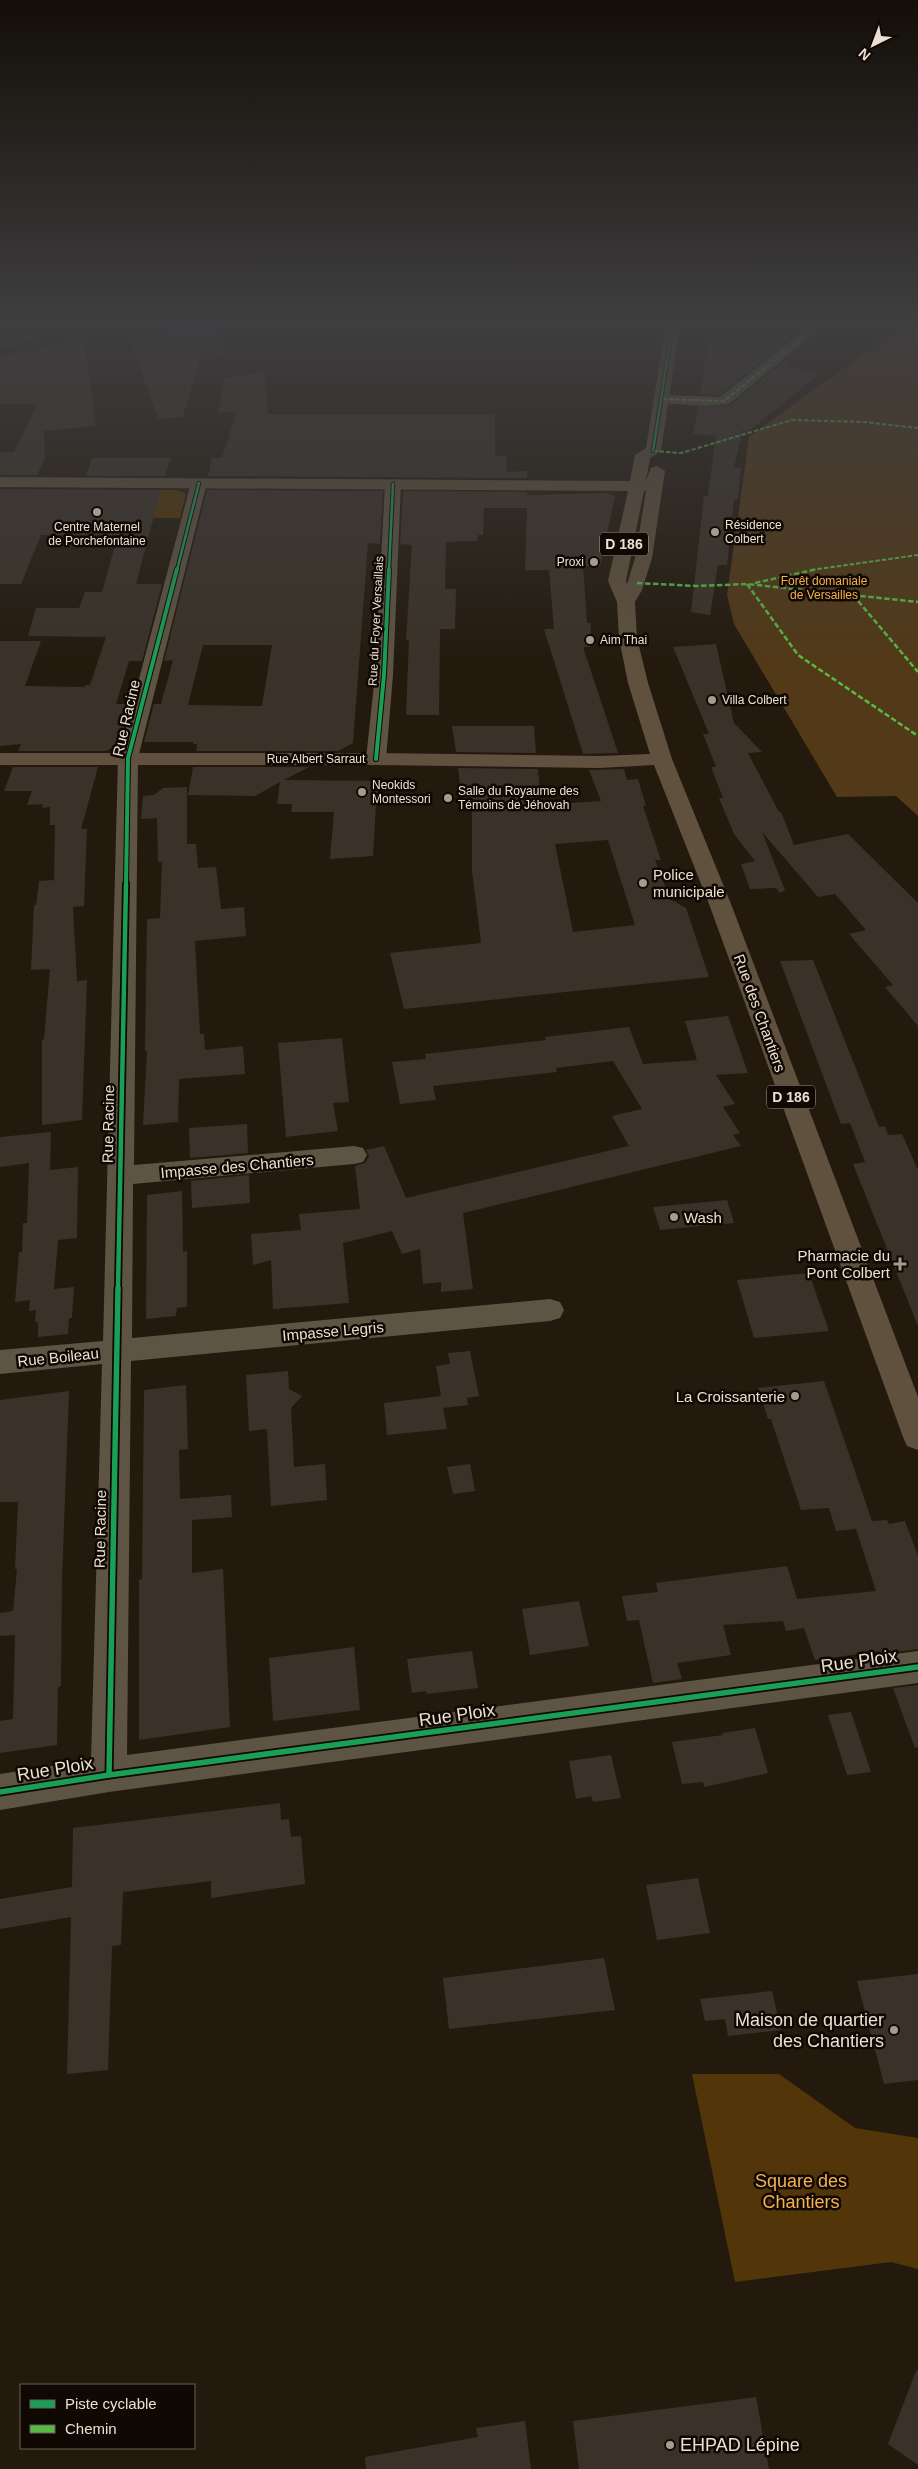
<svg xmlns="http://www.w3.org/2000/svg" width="918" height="2469" font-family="Arial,sans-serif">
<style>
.green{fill:#523609}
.forest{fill:#523917}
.building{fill:#3a3228;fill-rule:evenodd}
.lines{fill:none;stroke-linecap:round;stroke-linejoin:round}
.minor{fill:#5e5444;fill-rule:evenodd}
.major{fill:#5f513d;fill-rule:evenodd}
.rail-casing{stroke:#5c5447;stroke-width:3}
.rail{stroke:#100802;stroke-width:2;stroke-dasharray:6;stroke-linecap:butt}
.quiet-far1{stroke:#58b947;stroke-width:2;stroke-dasharray:4.5 2;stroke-linecap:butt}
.quiet{stroke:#58b947;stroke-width:2.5;stroke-dasharray:5.5 2.5;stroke-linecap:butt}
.cycleway-far3-casing{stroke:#100802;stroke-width:4.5}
.cycleway-far2-casing{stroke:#100802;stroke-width:6}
.cycleway-far1-casing{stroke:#100802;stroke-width:8}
.cycleway-casing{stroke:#100802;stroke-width:9}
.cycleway-far3{stroke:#1a9f57;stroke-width:2.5}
.cycleway-far2{stroke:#1a9f57;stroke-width:4}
.cycleway-far1{stroke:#1a9f57;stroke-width:4.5}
.cycleway{stroke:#1a9f57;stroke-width:5.5}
.poi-dot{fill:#a69b8d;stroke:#100802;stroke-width:2}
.labels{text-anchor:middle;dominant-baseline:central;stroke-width:5;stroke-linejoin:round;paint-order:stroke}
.far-poi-label{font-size:12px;fill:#ece0d2;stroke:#100802;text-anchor:start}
.far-park-label{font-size:12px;fill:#f6b24f;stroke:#100802}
.far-street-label{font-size:12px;fill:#ece0d2;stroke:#100802}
.shield{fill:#100802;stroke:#aa9f94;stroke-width:1}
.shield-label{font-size:14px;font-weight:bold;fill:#ece0d2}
.street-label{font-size:15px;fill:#ece0d2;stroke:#100802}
.poi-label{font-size:15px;fill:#ece0d2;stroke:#100802;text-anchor:start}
.near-street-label{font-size:18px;fill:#ece0d2;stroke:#100802}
.near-poi-label{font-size:18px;fill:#ece0d2;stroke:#100802;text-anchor:end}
.near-park-label{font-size:18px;fill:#f6b24f;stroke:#100802}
</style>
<rect width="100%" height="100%" fill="#231a0d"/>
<g class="green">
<path d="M115,490h63l8,4 -6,24h-27l6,-22z"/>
<path d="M692,2074h87l76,54 63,10v131l-27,-7 -156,20z"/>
</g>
<path class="forest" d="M906,323h12v493l-22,-20 -59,1 -103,-173 -7,-29 22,-158z"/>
<g class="building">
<path d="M215,325l14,32 -27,-6 -19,66 -25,2 -30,-86z"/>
<path d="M711,330l78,5 -1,5 -69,55 -19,-1z"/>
<path d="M84,339l12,87 -52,5 1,27 -8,17h-37v-23h14l23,-48h-37v-47z"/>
<path d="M788,358l-1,14 5,-4 27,6 -73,59 -3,-4 -9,38 7,1 -3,31h-4l-7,66h-9l-8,50 -19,-3 13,-116h4l8,-60 -23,-2 5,-27 32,-2z"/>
<path d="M265,372l3,42h227v42h11l1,16 20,-1v7l-319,-2 4,-18h10l15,-47 -19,2 7,-35z"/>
<path d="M92,458h79l-6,18h-79z"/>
<path d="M0,489l161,1 -25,94h26l-20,77h-13l-13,43h14l-10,39 -14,8h-88l3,-7 -21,2v-105h41l-16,45 60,1v-2h5l16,-48 -78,-1 8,-28h43l6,-16h17l16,-57h-77l-20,49h-21z"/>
<path d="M207,490l176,1 -3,53 -12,-1 -15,200 -15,8h-142l1,-7h-4v-2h-49l10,-38h7l12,-44 -9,1zM203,645h69l-10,61 -74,-1z"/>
<path d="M403,491l124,1v3l80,-2 8,3 -15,70h-17l4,57h4l-1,24h-7l35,106 -35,1 -39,-125h10l-5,-59h-24l2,-62h-43l-1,27h-5l-1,6 -31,1 -1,47h11l-1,40h-15l-1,86h-33l3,-75h-3l6,-95 -12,-1z"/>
<path d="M716,644l18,79 28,29 -14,1 31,59h2l13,33 54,-11 70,69v123l-33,-39 8,-2 -44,-51 17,-4 -31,-36 -17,3 -56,-65 23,58 -5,3 -4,-5 -26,1 -9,-25 14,-3 -21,-27 -15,-36h4l-12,-31h5l-13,-33h6l-36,-87z"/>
<path d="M452,726h82l2,27 -80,-1z"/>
<path d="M13,767h85l-17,62h6l-3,77 -11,1 4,74 10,-1 -5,140 -40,5v-85l2,-1 6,-70 -19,1 3,-65h2l3,-24 15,-1 1,-55h-5v-18l-8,1 1,-4 -16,1 5,-14h-28z"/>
<path d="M193,767h116l-25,13 97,1 -1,23h-4l-3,52 -43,3 4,-47h-43l1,-8h-15l3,-22 -25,14 -67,-1z"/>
<path d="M458,768l80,1 3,36 60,-4 -12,-31 35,-1 3,11 11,-1 8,27h-3l18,54h-6l15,39 16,9 23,69 -305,32 -14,-56 91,-10 -9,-72v-64h-9zM608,840l27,85 -62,7 -18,-88z"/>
<path d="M187,787v57h9l2,24 18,-1 5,42 23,-2 2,29 -51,5 5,93h4l1,16 38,-4 2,28 -66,5 -1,43 -35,3 4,-74h-2l2,-132 13,-1 2,-56h-4l-1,-44 -16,1 2,-23 11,-1 9,-7z"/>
<path d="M813,960l66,167 6,-1 3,9 14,-1 16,36v156l-65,-162 12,-2 -15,-39 -9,1 -61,-163z"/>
<path d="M728,1016l20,57 -32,2 19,29 -12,3 17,26 -7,2 8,11 -278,67 10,76 -32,3v-10l-18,2 -3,-35 -18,5 -10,-23 -49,12 6,60 -76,6 -2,-49 -18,5 -2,-31 50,-4 -2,-16 61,-5 -5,-43 10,-3 4,-7 -3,-6 18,-4 22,52 223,-52 -17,-30 30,-7 -29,-48 -57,7 1,4 -124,14 3,14 -36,4 -8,-42 34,-3 -1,-5 121,-14 -1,-3 84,-10 14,37 54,-4 -12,-39z"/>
<path d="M342,1038l7,64 -16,1 5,28 -52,6 -8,-94z"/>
<path d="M247,1124l1,29 -58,5 -1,-30z"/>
<path d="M51,1132l-1,38 28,-3 -1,71 -19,2 -4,49 20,-2 -2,31h-3l-1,16 -30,3v-15h-3l1,-12 -7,1 1,-11 -15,2 4,-50h3l1,-29h4l2,-60 -29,4v-30z"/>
<path d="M249,1175l1,28 -58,5 -1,-27z"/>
<path d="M182,1191l1,61 4,-1v56l-10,1 -1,8 -30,3 1,-124z"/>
<path d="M727,1200l7,23 -74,7 -7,-23z"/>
<path d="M809,1273l20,58 -75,7 -17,-58z"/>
<path d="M470,1351l9,45 -12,2 1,7 -25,3 4,21 -60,6 -3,-32 57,-7 -5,-30 14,-2 -2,-11z"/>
<path d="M288,1371l1,18 13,7 -11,12 3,59 31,-3 2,36 -56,6 -4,-77 -18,2 -3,-56z"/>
<path d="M824,1381l48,140 15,-1 2,4 16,-3 13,35v93l-37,5 -1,-3 -65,9 -11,-32 -18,3 -3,-10 -60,4 8,30 -54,8 5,16 -29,4 -14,-63 -12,1 -5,-25 36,-4 -2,-9 131,-17 10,33 79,-8 -20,-62 -20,2 -7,-23 -28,2 -30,-91h-3l-10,-31z"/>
<path d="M186,1385l2,64 -9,1 1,49 51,-4 1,22 -40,3v53l31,-4 7,158 -91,13v-160l3,-1 2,-189z"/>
<path d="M69,1391l-7,189 -1,106 -3,1 -1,58 -57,8v-32l13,-2 2,-84 -15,1v-23l13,-2 4,-42h-2l3,-67h-18v-102z"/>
<path d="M470,1464l5,27 -22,3 -6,-27z"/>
<path d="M579,1601l10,45 -59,9 -8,-46z"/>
<path d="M354,1647l6,63 -87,11 -4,-63z"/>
<path d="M472,1651l6,37 -51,6 -1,-3 -14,2 -5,-34z"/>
<path d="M918,1685v62l-3,1 -22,-60z"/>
<path d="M851,1712l20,60 -24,3 -19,-60z"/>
<path d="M755,1728l13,45 -64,14 -1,-5 -21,2 -10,-42 51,-7 -1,-2z"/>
<path d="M611,1755l10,43 -28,4 -2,-6 -15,3 -7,-38z"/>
<path d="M280,1803l1,17 8,-1 2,18 10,-1 4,48 -94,14v-17l-88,11 -2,53 -9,1 -4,124 -41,4 4,-157 -71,12v-30l72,-12 1,-59z"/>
<path d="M698,1878l12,55 -53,7 -11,-55z"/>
<path d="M604,1958l11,52 -166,19 -6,-51z"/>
<path d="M918,1974v106l-34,4 -27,-103z"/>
<path d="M772,1991l9,39 -53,6 -3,-17 -20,2 -5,-22z"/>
<path d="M916,2371h2v94l-30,-21z"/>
<path d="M756,2397l13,72h-190l-6,-48z"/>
<path d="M525,2421l6,48h-165l-1,-12 113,-20 -2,-9z"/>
</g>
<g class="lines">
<g class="minor">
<path d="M812,323h15l-98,81 -24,2 -43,-3 -7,-4 7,-4 58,2z"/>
<path d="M199,478l8,5 -69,275 -4,407 220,-19 9,2 4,7 -4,7 -9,2 -221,20 -1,154 418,-39 10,3 4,8 -4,8 -10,3 -419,40 -4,394 791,-104v32l-809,109 -109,18v-36l91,-14 11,-396 -102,10v-24l103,-9 15,-583 73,-275z"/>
<path d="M393,479l8,5 -8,191 -7,84 -3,4 -7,2 -7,-2 -3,-4 9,-84 10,-191z"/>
</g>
<path class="major" d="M666,323h14l-19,128 -11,7 -4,23 5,-13 6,-2 8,5 -13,87 -10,32 -7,12 2,36 11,45 24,76 59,145 187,493v53l-11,-4 -4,-9 -194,-533 -55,-139 -54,3 -224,-3h-376v-12h376l224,3 50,-2 -22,-71 -9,-45 -2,-36 -9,-21 20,-90 -628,-4v-10l630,4 5,-26 11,-7zM644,491h2l-11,67 -8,26 -1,-3z"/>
<defs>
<path id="rail" d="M0,347l80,-24"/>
</defs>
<use href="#rail" class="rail-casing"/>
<use href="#rail" class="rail"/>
<g class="quiet-far1">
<path d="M662,399l62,2 97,-78"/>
<path d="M653,451l28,2 111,-33 72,2 54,6"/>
<path d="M811,570l107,-15"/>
</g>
<g class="quiet">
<path d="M637,583l60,3 50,-2 171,18"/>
<path d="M755,583l62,-14"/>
<path d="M747,584l51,71 120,81"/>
<path d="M853,595l65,77"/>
</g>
<defs>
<g id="cycleway-far3">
<path d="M653,451l20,-128"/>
<path d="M177,570l22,-87"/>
<path d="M389,570l4,-86"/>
</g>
<g id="cycleway-far2">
<path d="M376,759l8,-84 5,-106"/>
<path d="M126,885l2,-127 49,-189"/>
</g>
<path id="cycleway-far1" d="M118,1289l8,-405"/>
<g id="cycleway">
<path d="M109,1775l9,-487"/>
<path d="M0,1792l109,-17 809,-108"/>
</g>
</defs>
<use href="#cycleway-far3" class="cycleway-far3-casing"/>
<use href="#cycleway-far2" class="cycleway-far2-casing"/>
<use href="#cycleway-far1" class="cycleway-far1-casing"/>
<use href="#cycleway" class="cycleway-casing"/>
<use href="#cycleway-far3" class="cycleway-far3"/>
<use href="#cycleway-far2" class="cycleway-far2"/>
<use href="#cycleway-far1" class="cycleway-far1"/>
<use href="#cycleway" class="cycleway"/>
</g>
<linearGradient id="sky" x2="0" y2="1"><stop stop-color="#130e07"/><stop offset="0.48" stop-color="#3f3e40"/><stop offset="1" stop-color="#3f3e40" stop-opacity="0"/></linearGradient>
<rect width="918" height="669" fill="url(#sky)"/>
<g class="poi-dot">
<circle cx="97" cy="512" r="5"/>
<circle cx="715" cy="532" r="5"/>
<circle cx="594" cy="562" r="5"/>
<circle cx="590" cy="640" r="5"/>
<circle cx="712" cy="700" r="5"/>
<circle cx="362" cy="792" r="5"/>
<circle cx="448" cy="798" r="5"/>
<circle cx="643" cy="883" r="5"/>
<circle cx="674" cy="1217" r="5"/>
<path d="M897.5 1256.5h5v5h5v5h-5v5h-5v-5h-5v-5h5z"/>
<circle cx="795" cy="1396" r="5"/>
<circle cx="894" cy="2030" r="5"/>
<circle cx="670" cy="2445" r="5"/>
</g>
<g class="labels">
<g class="far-poi-label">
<text x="725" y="525">Résidence<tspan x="725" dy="14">Colbert</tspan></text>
<text x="97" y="527" text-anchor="middle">Centre Maternel<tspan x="97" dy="14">de Porchefontaine</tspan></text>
<text x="584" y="562" text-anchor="end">Proxi</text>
<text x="600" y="640">Aim Thai</text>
<text x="722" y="700">Villa Colbert</text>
<text x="372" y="785">Neokids<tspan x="372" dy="14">Montessori</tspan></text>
<text x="458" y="791">Salle du Royaume des<tspan x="458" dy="14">Témoins de Jéhovah</tspan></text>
</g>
<g class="far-park-label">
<text x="824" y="581">Forêt domaniale<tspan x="824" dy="14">de Versailles</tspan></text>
</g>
<g class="far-street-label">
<text transform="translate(376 621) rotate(-87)">Rue du Foyer Versaillais</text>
<text x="316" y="759">Rue Albert Sarraut</text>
</g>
<g class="shield">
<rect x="600" y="532.5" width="48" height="23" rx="4"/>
<rect x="767" y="1085.5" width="48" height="23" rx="4"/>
</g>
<g class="shield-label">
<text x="624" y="544">D 186</text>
<text x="791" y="1097">D 186</text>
</g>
<g class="street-label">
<text transform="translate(126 718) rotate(-77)">Rue Racine</text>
<text transform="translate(760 1013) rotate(70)">Rue des Chantiers</text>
<text transform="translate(108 1124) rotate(-89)">Rue Racine</text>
<text transform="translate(237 1166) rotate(-5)">Impasse des Chantiers</text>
<text transform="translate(333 1331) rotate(-5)">Impasse Legris</text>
<text transform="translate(58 1357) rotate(-6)">Rue Boileau</text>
<text transform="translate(100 1529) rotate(-89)">Rue Racine</text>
</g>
<g class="poi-label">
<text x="653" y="874">Police<tspan x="653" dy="17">municipale</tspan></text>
<text x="684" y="1217">Wash</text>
<text x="890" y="1255" text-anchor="end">Pharmacie du<tspan x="890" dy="17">Pont Colbert</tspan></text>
<text x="785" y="1396" text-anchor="end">La Croissanterie</text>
</g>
<g class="near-street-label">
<text transform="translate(859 1661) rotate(-8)">Rue Ploix</text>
<text transform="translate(457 1715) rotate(-8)">Rue Ploix</text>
<text transform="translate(55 1769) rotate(-9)">Rue Ploix</text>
</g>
<g class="near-poi-label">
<text x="884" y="2020">Maison de quartier<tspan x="884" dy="21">des Chantiers</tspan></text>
<text x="680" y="2445" text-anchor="start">EHPAD Lépine</text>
</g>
<g class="near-park-label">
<text x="801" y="2181">Square des<tspan x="801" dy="21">Chantiers</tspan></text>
</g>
</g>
<rect x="20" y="2384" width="175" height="65" fill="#100802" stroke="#685e55"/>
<rect x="30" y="2400" width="25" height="8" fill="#1a9f57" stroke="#685e55"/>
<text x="65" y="2409" font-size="15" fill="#ece0d2">Piste cyclable</text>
<rect x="30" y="2425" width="25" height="8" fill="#58b947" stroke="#685e55"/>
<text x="65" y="2434" font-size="15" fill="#ece0d2">Chemin</text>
<g transform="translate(873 45) rotate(222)" stroke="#100802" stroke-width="4" paint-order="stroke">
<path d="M0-4L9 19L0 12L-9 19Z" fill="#ece0d2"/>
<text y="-8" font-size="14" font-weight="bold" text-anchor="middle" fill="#ece0d2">N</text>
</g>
</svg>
